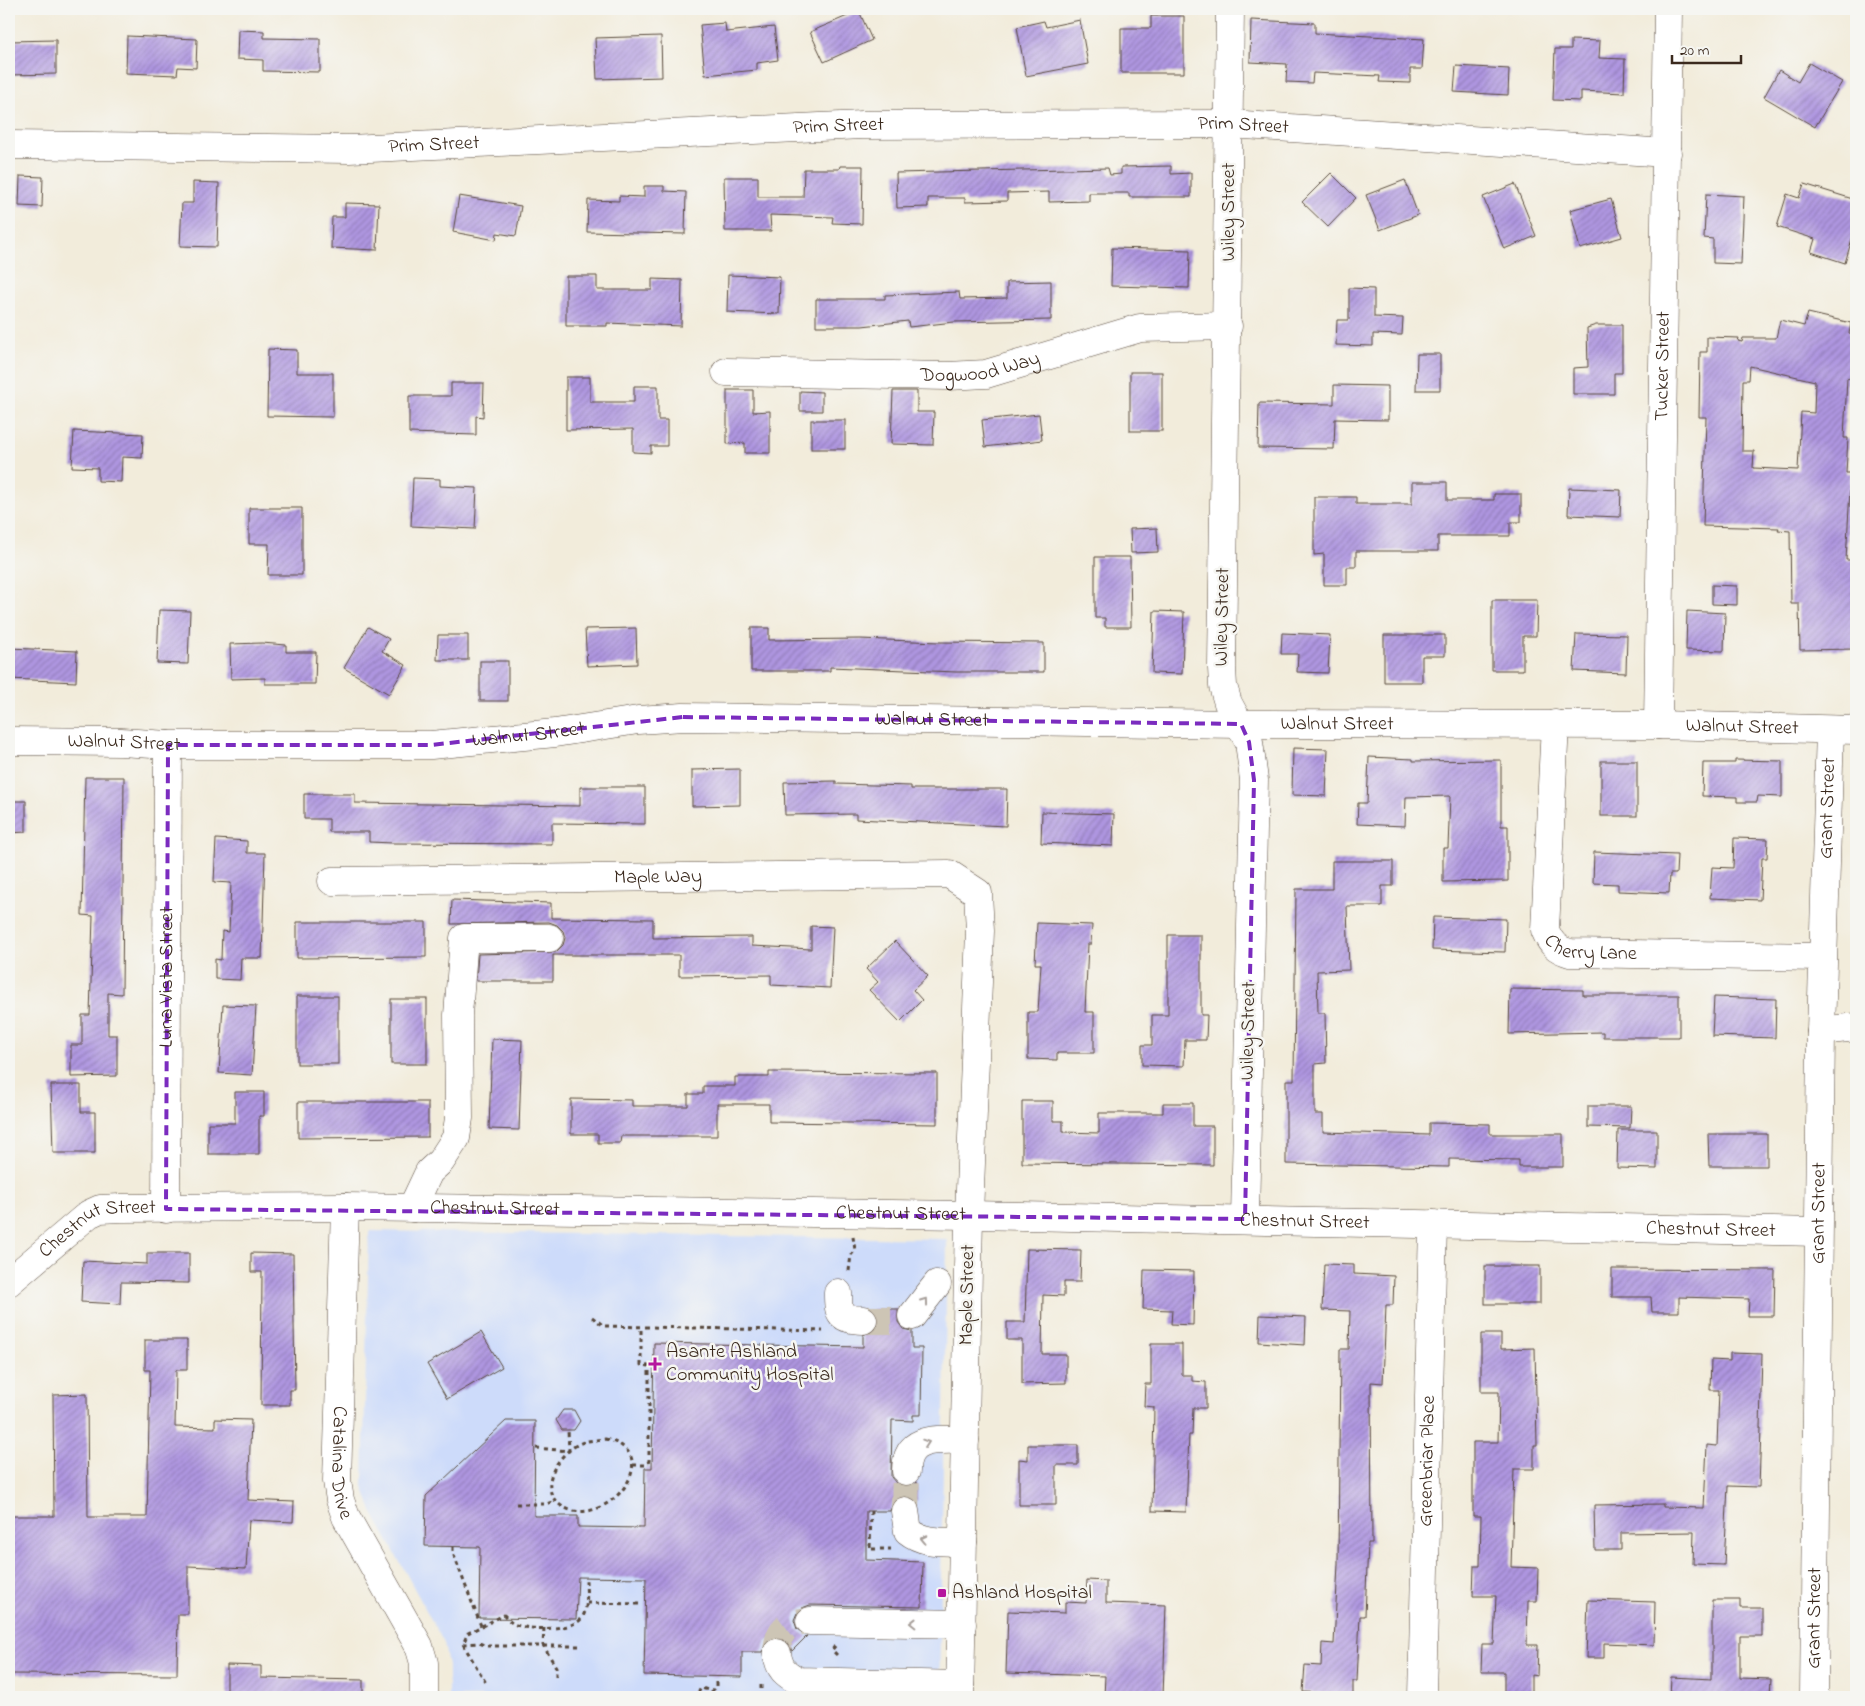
<svg xmlns="http://www.w3.org/2000/svg" width="1865" height="1706" font-family="'Indie Flower',sans-serif">
<style>
.built{fill:#cddbfa}
.building{fill:url(#building-hatch);fill-rule:evenodd}
.lines{fill:none;stroke-linecap:round;stroke-linejoin:round}
.minor-tunnel{stroke:#cdc5b5;stroke-width:28;stroke-dasharray:28 14;stroke-linecap:butt}
.minor-casing{stroke:#56473a;stroke-width:29}
.path{stroke:#56473a;stroke-width:3;stroke-dasharray:4 4;stroke-linecap:butt}
.minor{stroke:#fff;stroke-width:28}
.oneway{stroke:#a79f9a}
.marked{fill:none;stroke:#7b2cbf;stroke-width:4;stroke-dasharray:10 6;stroke-linejoin:round}
.poi-dot{fill:#b5179e;stroke:#f6f6f2;stroke-width:2}
.labels{text-anchor:middle;dominant-baseline:central;stroke-width:5;stroke-linejoin:round;paint-order:stroke}
.street-label{font-size:20px;fill:#3b2a1e;stroke:#f6f6f2}
.poi-label{font-size:20px;fill:#3b2a1e;stroke:#f6f6f2;text-anchor:start}
</style>
<defs>
<pattern id="building-hatch" width="6" height="6" patternUnits="userSpaceOnUse" patternTransform="scale(1.25)"><rect width="6" height="6" fill="#af96e1"/><path d="M-1 1l2-2M0 6l6-6M5 7l2-2" fill="none" stroke="#907bb6"/></pattern>
</defs>
<rect width="100%" height="100%" fill="#f6f6f2"/>
<filter id="ink" filterUnits="userSpaceOnUse"><feTurbulence type="fractalNoise" baseFrequency=".02" numOctaves="2"/><feDisplacementMap in="SourceGraphic" scale="10" xChannelSelector="R" yChannelSelector="G"/><feConvolveMatrix kernelMatrix="1 2 1 2 8 2 1 2 1" color-interpolation-filters="sRGB"/></filter>
<filter id="wash" filterUnits="userSpaceOnUse"><feTurbulence type="fractalNoise" baseFrequency=".0096" numOctaves="4" result="noise"/><feDisplacementMap in="SourceGraphic" scale="20" xChannelSelector="R" yChannelSelector="G"/><feGaussianBlur stdDeviation="1.12" result="paint"/><feColorMatrix in="noise" values="0 0 0 0 0 0 0 0 0 0 0 0 0 0 0 0 0 1.4 0 .05"/><feComposite in="paint" operator="in"/></filter>
<g filter="url(#wash)">
<rect width="100%" height="100%" fill="#f2ecdb"/>
<path class="built" d="M371,1231l574,8 2,2 -8,456h-491v-32l-4,-22 -72,-132 -9,-25 6,-252z"/>
<g id="blocks">
<g class="building">
<path d="M859,11l13,29 -48,22 -14,-30z"/>
<path d="M1151,16h33v57h-63v-45h30z"/>
<path d="M1080,20l8,44 -62,12 -9,-49 27,-6 2,6z"/>
<path d="M1251,20l64,3v10l109,6 -2,30h-12v14l-31,-1 1,-6 -67,-3 -1,10 -26,-1 1,-18 -37,-2z"/>
<path d="M725,23l1,9 48,-5 4,33 -21,3v7l-52,5 -5,-50z"/>
<path d="M238,30l26,1v7l56,1v33l-57,-1v-11l-26,-1z"/>
<path d="M127,36l70,3 -1,29 -18,-1 -1,8 -51,-2z"/>
<path d="M661,36l1,41 -65,2 -2,-41z"/>
<path d="M56,40v34l-47,1v-34z"/>
<path d="M1571,40l29,1 -1,17 26,1 -1,34 -43,-2v10l-28,-1 2,-51h16z"/>
<path d="M1809,63l33,19 -27,45 -51,-30 15,-27 19,12z"/>
<path d="M1456,66l53,3 -1,26 -54,-3z"/>
<path d="M840,166h23l-1,58 -30,-1 1,-6 -63,-2 1,16h-46l-1,-54h34v20h45l1,-28h35z"/>
<path d="M1171,166v8l20,-1v24h-62v-4h-40v8l-40,1v-10l-42,1v8l-42,1v-4h-37v9l-31,1 -1,-35 212,-5 2,7 11,-1v-7z"/>
<path d="M1331,173l25,25 -28,29 -26,-25z"/>
<path d="M20,176l23,1 -1,30 -23,-1z"/>
<path d="M1405,180l13,35 -38,15 -14,-35z"/>
<path d="M193,182l26,1 -2,64 -37,-1 2,-43h11z"/>
<path d="M1515,184l21,52 -32,13 -21,-52z"/>
<path d="M1804,184l52,16v25l-11,38 -34,-11 4,-13 -38,-12 10,-33 12,4z"/>
<path d="M644,186h20v5l22,1 -1,42 -98,-2 1,-32 31,1v-5l25,1z"/>
<path d="M1706,194l38,2 -3,68 -28,-1v-24l-9,-1z"/>
<path d="M459,196l62,10 -5,30 -19,-3 -1,7 -43,-8z"/>
<path d="M1611,199l11,38 -42,12 -10,-39z"/>
<path d="M345,203l34,1 -2,46 -46,-2 1,-31h13z"/>
<path d="M1112,248l78,2 -1,38 -78,-2z"/>
<path d="M728,275l52,2 -1,37 -52,-2z"/>
<path d="M566,276h31v14h55v-11l30,1 -1,46 -74,-3v3h-41z"/>
<path d="M1051,281v39l-97,2 -45,5 -1,-6 -46,5h-46v-27h69v-4l74,-3 1,7 47,-1v-16z"/>
<path d="M1349,288l25,1v28l29,1 -1,17 -29,-1v12l-37,-1 1,-25h12z"/>
<path d="M1808,313l43,10 -2,11 7,2v44l-9,-2 -3,60h4l-2,35h5l-5,87h10v89l-56,1 -1,-46h-8l-1,-73 -12,-1 1,-2 -76,-2 3,-109h-7l1,-65h7v-15l32,1 -1,3 4,1 1,-4h33l4,-18 24,6zM1750,366l65,15 -1,32 -13,-1 -3,58 -45,-2 1,-17h-12l1,-71h6z"/>
<path d="M1596,325h26v48h-8v21h-41v-26l15,-1 -1,-39z"/>
<path d="M268,349l29,1v23h36v44l-66,-1z"/>
<path d="M1417,354h23v36h-24z"/>
<rect x="1130" y="372" width="32" height="59"/>
<path d="M566,377h24v25h44v-16h24v34h9v26h-16v7l-18,-1v-23l-67,1z"/>
<path d="M451,383h33l-1,34 -7,-1v19l-67,-2v-37h42z"/>
<path d="M1334,385l54,1v34l-53,-1 -1,30 -76,-1 1,-45 75,1z"/>
<path d="M727,390h26v22l17,-1v42h-25v-10l-18,1z"/>
<path d="M800,391l22,1v19h-22z"/>
<path d="M893,391h24v21h17l-1,33 -42,-1z"/>
<path d="M1039,414l3,26 -57,7 -3,-27z"/>
<rect x="811" y="420" width="34" height="29"/>
<path d="M74,431l69,3 -1,24 -20,-1 -1,25 -23,-1v-13l-26,-1z"/>
<path d="M413,478l27,1v7l37,2 -2,41 -64,-3z"/>
<path d="M1412,482h35v18h47v-6h27v28h-11v14h-72v15h-82v16h-9v18h-23v-31l-10,1v-58h42v7h56z"/>
<path d="M1569,488l52,2 -1,27 -52,-2z"/>
<path d="M249,508h53v67h-34l1,-31h-20z"/>
<path d="M1157,528l1,24 -27,1 -1,-24z"/>
<path d="M1095,557h35l1,70h-26v-9h-10z"/>
<path d="M1712,585l25,1v19l-25,-1z"/>
<path d="M1492,600h45l-1,36h-13v34h-31z"/>
<path d="M159,610l31,1 -2,53 -31,-1z"/>
<path d="M1154,611l30,1 -2,62 -30,-1z"/>
<path d="M1687,611l38,2 -1,38 -38,-1z"/>
<path d="M368,627l21,12 -7,12 24,14 -17,29 -45,-26z"/>
<path d="M636,628l1,36 -50,2 -2,-37z"/>
<path d="M751,628h18v12l91,-1 79,3 105,1v29h-88l-126,-5v4h-79z"/>
<path d="M1282,633l48,2 -2,38 -31,-1 1,-18h-17z"/>
<path d="M1576,634l51,1 -1,38 -52,-2z"/>
<path d="M438,635h30v25h-31z"/>
<path d="M1384,635h61v21h-23v26h-38z"/>
<path d="M262,643l24,2v7h30l-1,32h-50v-6l-34,1 -1,-35z"/>
<path d="M9,648l68,3 -1,31 -67,-3z"/>
<rect x="480" y="661" width="28" height="40"/>
<path d="M1293,748l35,1 -2,47 -34,-1z"/>
<path d="M1369,757l44,2v2l88,-1v66h7v55l-65,1v-34h5l2,-52 -44,1 -1,29 -48,-2 1,-21h9z"/>
<path d="M1735,760l47,1v36l-24,-1 -1,6h-20v-5l-35,-1 1,-33h32z"/>
<rect x="1601" y="761" width="36" height="55"/>
<path d="M740,769v36l-48,1v-36z"/>
<path d="M85,777h39l-2,217 -14,-1v42h9v41l-46,1v-32h11v-30h8l3,-99 -11,-1z"/>
<path d="M836,781v3l75,2v3h96l-1,37 -150,-7v-5l-71,1 -1,-33z"/>
<path d="M580,787h65v37l-93,-1v21l-159,-1 -24,-1v-10h-40v-13h-25v-25h51v9l225,3z"/>
<path d="M9,801h17v31l-17,1z"/>
<path d="M1042,812l72,2 -1,32 -72,-3z"/>
<path d="M1734,838l34,1 -1,19h-5l-2,42 -50,-2 2,-31 21,1z"/>
<path d="M216,839l31,2v12h18l-3,105h-21l-1,22 -25,-1v-20l6,1 1,-29 7,1 2,-49 -17,-1z"/>
<path d="M1594,852l83,3 -1,19h-6l-1,19 -51,-2v-7l-25,-1z"/>
<path d="M1332,861h61v25h-11v20h-35l2,64 -32,1 1,42h7l1,50 -11,1v50h8v18l106,3v-12l61,1v10h73v33h-44v-7l-70,-1v8l-163,-3v-84h8l2,-191h36z"/>
<path d="M452,900l99,3v15l102,1v19l99,-1v9l59,3v-23l22,1 -3,61 -59,-3v-10l-92,1v-21h-126v26h-77l2,-27 78,-2 7,-7 2,-7 -2,-7 -6,-6 -8,-3 -98,2z"/>
<path d="M1433,917l73,2 -1,33 -73,-2z"/>
<path d="M297,922h129v35l-129,1z"/>
<path d="M1037,923l55,2 -1,19h-3l-3,68h9v41h-37v7l-29,-1v-47h10l3,-48h-6z"/>
<path d="M1168,935h33v80h6l-1,25h-21l-1,26 -42,-1v-20h10v-30h16z"/>
<path d="M895,941l33,35 -15,14 9,10 -22,22 -31,-32 9,-8 -12,-13z"/>
<path d="M1510,989l73,1v5h96v42h-76v-5l-94,2z"/>
<rect x="297" y="996" width="41" height="68"/>
<path d="M1714,997l62,2 -1,39 -63,-2z"/>
<rect x="391" y="999" width="36" height="65"/>
<path d="M223,1005l33,1 -4,69 -33,-2z"/>
<path d="M492,1039l30,1 -3,90 -30,-1z"/>
<path d="M769,1072l168,1v51l-168,-2v-18h-52v32h-96l-1,7h-22v-9h-27v-35l61,1v6h56v-12h15v-8h32v-9h34z"/>
<path d="M51,1085h30v27h14v41h-42z"/>
<path d="M235,1092h29v24h-5v38h-51v-31h27z"/>
<path d="M1022,1101h31v20h10v11l36,1v-20h64v-10h30v23h20v39l-191,-2z"/>
<path d="M298,1102h130v35l-130,1z"/>
<path d="M1588,1106h43l-1,22 -42,-1z"/>
<path d="M1618,1130h39v39l-40,-1z"/>
<path d="M1708,1134h59v32h-58z"/>
<path d="M1027,1249l54,1 -1,32h-16v14l-21,-1 -1,59h24v29l-44,1v-44h-15v-18h18z"/>
<path d="M147,1253h42v30l-68,-1 -1,22 -39,-2 2,-41 64,3z"/>
<path d="M251,1253l42,1 2,136h-5v15h-29l1,-133h-11z"/>
<path d="M1324,1264l30,1v9l40,2 -1,29h-7l-3,78 -12,-1 1,161h-4l-3,73h-5l-3,65h-4v14l-50,-3 2,-27 16,1 1,-23 12,1 4,-80 2,-215h9l1,-38 -28,-1z"/>
<rect x="1485" y="1266" width="55" height="38"/>
<path d="M1612,1269l163,1 -1,46h-26l1,-17 -70,-2v15h-27l-1,-15h-39z"/>
<path d="M1144,1270l50,1 -1,54 -22,-1 1,-14 -29,-1z"/>
<path d="M873,1309h25v13l5,7 9,2v17h10l-1,67h-8v6l-21,-1 -1,57 5,6 8,3h8l5,-4v19l-7,-5h-8l-7,3 -5,12h-24v49l57,2 -1,45 -112,-2 -8,3 -5,5 -3,7 3,9 10,7 -15,15 -3,-8 -7,-5h-7l-8,3 -5,11h-20v25l-98,-2 2,-97 -68,-1 -2,42 -97,-1 1,-71 -55,-1 1,-50 80,-75h29l-1,95h44v11l66,1 1,-60h7l2,-125 209,4v-12l13,-6 2,-7 -1,-8z"/>
<path d="M1260,1315l46,2 -1,28 -46,-3z"/>
<path d="M481,1332l21,35 -55,32 -20,-35z"/>
<path d="M1481,1334h20v15l34,-1 2,97h-3v24h-20l-3,98 27,1 -1,33h-9l-1,44h11l-1,31 -6,-1v22h-27v-25h-23l1,-28h12l2,-48h-23l1,-30h6l1,-50h-8v-74h25l1,-50h-18z"/>
<path d="M145,1340h42v30h-11l-1,57 40,1v-9l36,1 -3,80 46,2 -1,20 -44,-2 -3,49 -58,-3v48h-10l-1,61 -168,-1v-158h45l-1,-121 34,-1 1,123h59l3,-147h-5z"/>
<path d="M1151,1344h31v31h10v6l14,1v26h-13l-1,27h-3l-3,77 -34,-1 2,-104 -10,-1 1,-22h6z"/>
<path d="M1730,1353l32,1 -2,74h1l-2,59 -31,-1 -4,79 -31,-1 1,-32 -73,1v17h-26l-1,-45 69,-1v3l41,1 3,-63 10,1 2,-56h-9l1,-30 19,1z"/>
<path d="M563,1410h11l6,11 -6,9h-12l-6,-10z"/>
<path d="M1028,1445h50v20h-22v40h-37v-46l9,1z"/>
<path d="M1087,1580l19,1v22l60,2 -3,92h-59l1,-21 -99,-3 2,-62 57,2v-11l21,1z"/>
<path d="M1588,1600l67,2 -1,43 -50,-2v15h-18z"/>
<path d="M1712,1600h28v8h22v28h-22v42l31,1 -1,18h-100l1,-20 41,2z"/>
<path d="M227,1665l34,1v12l102,2v17h-136z"/>
</g>
</g>
</g>
<g filter="url(#ink)">
<use href="#blocks" fill-opacity="0" stroke="#56473a" stroke-width="1"/>
<g class="lines">
<g class="minor-tunnel">
<path d="M863,1320h40l9,-4"/>
<path d="M905,1511l1,-40"/>
<path d="M777,1653c1,-25 10,-30 33,-32"/>
</g>
<defs>
<g id="minor">
<path d="M1230,9l-8,659 1,18 5,17 21,39 5,38 -9,439"/>
<path id="s1" d="M9,145l340,4 513,-24 368,-1 437,29"/>
<path id="s2" d="M726,372l222,4 38,-2 154,-46 88,-2"/>
<path id="s3" d="M1555,724l-10,206c6,14 11,19 25,23l252,4"/>
<path id="s4" d="M1658,725l10,-716"/>
<path id="s5" d="M9,741l112,1 47,3h263l124,-12 83,-13 45,-3 558,7 417,1 198,5"/>
<path id="s6" d="M332,881l617,-7 29,19 2,38 -11,284 -9,482"/>
<path d="M1821,1031l35,-4"/>
<path id="s7" d="M345,1207l-8,274 3,19 6,17 73,129 5,17v34"/>
<path d="M412,1208l17,-36 12,-11 15,-23 3,-20 -1,-103 6,-77h85"/>
<path id="s8" d="M166,1209l2,-464"/>
<path id="s9" d="M9,1282l80,-68 11,-5 20,-1 225,-1 624,8 849,17"/>
<path d="M838,1293c0,22 2,26 25,27"/>
<path d="M912,1316l25,-32"/>
<path d="M906,1471c0,-36 32,-31 59,-31"/>
<path d="M905,1511l3,20c16,13 36,10 55,11"/>
<path d="M810,1621l152,3"/>
<path d="M777,1653c2,16 8,21 22,28l161,4"/>
<path id="s10" d="M1422,1697l11,-473"/>
<path id="s11" d="M1814,1697l7,-666 9,-301"/>
</g>
</defs>
<use href="#minor" class="minor-casing"/>
<g class="path">
<path d="M849,1271l2,-16 4,-5 -2,-13"/>
<path d="M592,1317l12,9 219,5"/>
<path d="M605,1439c65,15 0,92 -42,68 -28,-17 -6,-53 16,-63 8,-4 18,-4 26,-5z"/>
<path d="M536,1448l33,3 -1,-21"/>
<path d="M633,1465h13l3,-4v-95l-8,-1v-38"/>
<path d="M516,1504h30l9,-3"/>
<path d="M871,1511l-1,38h21"/>
<path d="M453,1547v6l28,73"/>
<path d="M587,1603l52,1"/>
<path d="M544,1628l-1,17 13,22v11"/>
<path d="M463,1644l23,39"/>
<path d="M579,1646h-92l-8,-3 -16,1 5,-11 36,-18c2,2 5,6 8,8 13,8 61,8 70,-5 7,-11 4,-26 4,-38"/>
<path d="M835,1646l-3,4 7,7"/>
<path d="M698,1693l3,-5 11,3 4,-4v-9"/>
<path d="M694,1697l4,-4 1,4"/>
<path d="M761,1697v-14"/>
</g>
<use href="#minor" class="minor"/>
</g>
<defs><path id="oneway-chevron" d="M-2-3.5L2.5 0L-2 3.5" fill="none" stroke-width="1.6" stroke-linecap="round" stroke-linejoin="round" transform="scale(1.25)"/></defs>
<g class="oneway">
<use href="#oneway-chevron" transform="translate(925 1301) rotate(-54)"/>
<use href="#oneway-chevron" transform="translate(926 1443) rotate(-19)"/>
<use href="#oneway-chevron" transform="translate(924 1539) rotate(-168)"/>
<use href="#oneway-chevron" transform="translate(913 1623) rotate(-179)"/>
</g>
</g>
<path class="marked" d="M683,717l558,7 8,18 5,38 -9,439 -1079,-10 2,-464h263z"/>
<g class="poi-dot">
<path d="M652.5 1356.5h5v5h5v5h-5v5h-5v-5h-5v-5h5z"/>
<rect x="937" y="1588" width="10" height="10" rx="2.5"/>
</g>
<g class="labels">
<g class="street-label">
<text stroke="none"><textPath href="#s1" startOffset="830">Prim Street</textPath></text>
<text stroke="none"><textPath href="#s1" startOffset="1235">Prim Street</textPath></text>
<text stroke="none"><textPath href="#s1" startOffset="425">Prim Street</textPath></text>
<text transform="translate(1229 212) rotate(-90)">Wiley Street</text>
<text stroke="none"><textPath href="#s2" startOffset="255">Dogwood Way</textPath></text>
<text stroke="none"><textPath href="#s4" startOffset="359">Tucker Street</textPath></text>
<text transform="translate(1223 617) rotate(-89)">Wiley Street</text>
<text stroke="none"><textPath href="#s5" startOffset="925">Walnut Street</textPath></text>
<text stroke="none"><textPath href="#s5" startOffset="1330">Walnut Street</textPath></text>
<text stroke="none"><textPath href="#s5" startOffset="1735">Walnut Street</textPath></text>
<text stroke="none"><textPath href="#s5" startOffset="520">Walnut Street</textPath></text>
<text stroke="none"><textPath href="#s5" startOffset="115">Walnut Street</textPath></text>
<text stroke="none"><textPath href="#s11" startOffset="889">Grant Street</textPath></text>
<text stroke="none"><textPath href="#s6" startOffset="326">Maple Way</textPath></text>
<text stroke="none"><textPath href="#s3" startOffset="261">Cherry Lane</textPath></text>
<text stroke="none"><textPath href="#s8" startOffset="232">Luna Vista Street</textPath></text>
<text transform="translate(1249 1031) rotate(-89)">Wiley Street</text>
<text stroke="none"><textPath href="#s9" startOffset="512">Chestnut Street</textPath></text>
<text stroke="none"><textPath href="#s11" startOffset="484">Grant Street</textPath></text>
<text stroke="none"><textPath href="#s9" startOffset="918">Chestnut Street</textPath></text>
<text stroke="none"><textPath href="#s9" startOffset="1322">Chestnut Street</textPath></text>
<text stroke="none"><textPath href="#s9" startOffset="1728">Chestnut Street</textPath></text>
<text stroke="none"><textPath href="#s9" startOffset="108">Chestnut Street</textPath></text>
<text transform="translate(968 1295) rotate(-89)">Maple Street</text>
<text stroke="none"><textPath href="#s10" startOffset="236">Greenbriar Place</textPath></text>
<text stroke="none"><textPath href="#s7" startOffset="256">Catalina Drive</textPath></text>
<text stroke="none"><textPath href="#s11" startOffset="79">Grant Street</textPath></text>
</g>
<g class="poi-label">
<text x="666" y="1352">Asante Ashland<tspan x="666" dy="23">Community Hospital</tspan></text>
<text x="952" y="1593">Ashland Hospital</text>
</g>
</g>
<rect width="1865" height="1706" fill="none" stroke="#f6f6f2" stroke-width="30"/>
<path d="M1672 55v8h69v-8" fill="none" stroke="#3b2a1e" stroke-width="2.5"/>
<text x="1680" y="55" font-size="15" fill="#3b2a1e" stroke="#f6f6f2" stroke-width="4" paint-order="stroke">20 m</text>
</svg>
